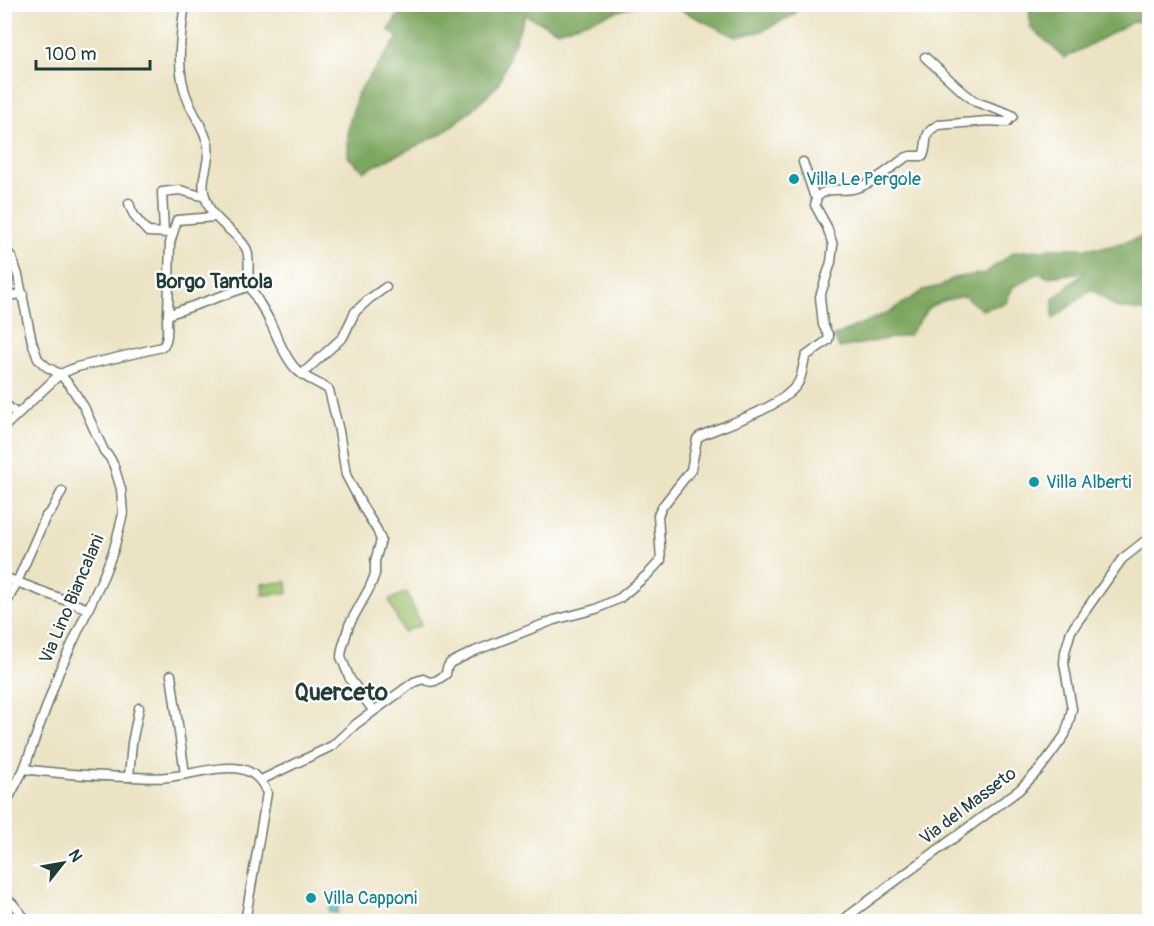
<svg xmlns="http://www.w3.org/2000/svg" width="1154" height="926" font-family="Pangolin,sans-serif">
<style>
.green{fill:#9cc06a;stroke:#5e7e4f;stroke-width:1.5}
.forest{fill:#7da65e;stroke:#4e7249;stroke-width:1.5}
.water{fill:#5fc6db;stroke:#3f8288;stroke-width:1.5}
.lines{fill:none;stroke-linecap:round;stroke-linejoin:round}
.minor-casing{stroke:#677766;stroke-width:11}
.minor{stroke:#fff;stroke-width:8}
.culture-dot{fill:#0f9aa8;stroke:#fff;stroke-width:2}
.labels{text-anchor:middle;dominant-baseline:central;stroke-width:4.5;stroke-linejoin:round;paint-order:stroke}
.culture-label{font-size:18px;fill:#0d838f;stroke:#fff;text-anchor:start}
.street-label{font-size:18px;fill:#1f3d34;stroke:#fff}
.neighbourhood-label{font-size:20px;font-weight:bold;fill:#1f3d34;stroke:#fff}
.district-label{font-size:24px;font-weight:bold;fill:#1f3d34;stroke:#fff}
</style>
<rect width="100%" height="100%" fill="#fff"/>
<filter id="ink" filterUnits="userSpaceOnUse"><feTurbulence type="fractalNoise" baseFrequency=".0167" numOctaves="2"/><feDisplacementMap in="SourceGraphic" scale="12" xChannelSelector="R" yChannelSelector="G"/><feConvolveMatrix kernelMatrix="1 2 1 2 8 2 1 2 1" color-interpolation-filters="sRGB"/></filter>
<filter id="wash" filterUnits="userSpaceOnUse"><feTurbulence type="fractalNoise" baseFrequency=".008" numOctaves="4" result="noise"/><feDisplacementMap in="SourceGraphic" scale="24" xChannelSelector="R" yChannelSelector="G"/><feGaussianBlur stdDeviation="1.35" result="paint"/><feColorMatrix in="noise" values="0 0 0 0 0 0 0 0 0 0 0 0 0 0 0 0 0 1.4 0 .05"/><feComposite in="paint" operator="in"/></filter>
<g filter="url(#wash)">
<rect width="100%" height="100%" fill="#ece3c4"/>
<g class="green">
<path d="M5,255c2,6 12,26 9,31 -2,4 -6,4 -9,5z"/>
<path d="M287,582l1,11 -26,2 -1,-11z"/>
<path d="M407,592l14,33 -18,7 -14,-32z"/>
</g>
<g class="forest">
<path d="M404,4h233v1l-79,26 -33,-16 -27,70 -32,30 -25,19 -77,37 -16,-14v-29l10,-36 40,-54 -9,-8z"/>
<path d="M670,5h131l-7,10 -32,16 -26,6z"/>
<path d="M1029,5h120v19l-15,-3 -69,37 -35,-31z"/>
<path d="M1149,235v77l-34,-5 -23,-18 -39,30v-20l32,-27 -37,5 -10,-4 -25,14 -7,16 -24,7 -18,-14 -21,5 -14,6 -20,28 -70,13 -5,-12 57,-25 33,-21 17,-4 12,-8 32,-5 29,-21 49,-4h40z"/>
</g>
<path class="water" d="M333,893l8,2 -4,18 -8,-2z"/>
</g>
<g filter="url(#ink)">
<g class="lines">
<defs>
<g id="minor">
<path d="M185,4c-5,34 -10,68 4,99 6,14 16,27 19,42 3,18 -10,36 -2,54 2,6 6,15 11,19 9,10 22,18 29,30 6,12 -1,28 5,40 5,11 13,21 18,32 8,15 14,35 26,48 9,11 24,14 34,22l10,41 7,44 18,34 13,21 4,10 -6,21v13l-5,13 -21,38 -7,24 -1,8 9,22 23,31"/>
<path d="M803,162l11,33 3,2"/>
<path d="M129,203c3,13 11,20 19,29l21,1"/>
<path d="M164,232l-2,-40 18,-2 25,7"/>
<path d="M4,247l8,11 6,17 14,67 6,17 9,8 13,7 11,13 13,20 20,44 6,7 4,8 7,23 2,25 -9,35 -10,26 -45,97 -35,97 -20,38"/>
<path d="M4,296l19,-2"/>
<path d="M168,316l2,-73 7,-23 38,-3"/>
<path d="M302,374l41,-37 12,-25 14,-13 17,-12"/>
<path d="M4,403l14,12"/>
<path d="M4,427l56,-53 17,-7 85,-20c7,-6 5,-19 5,-28l1,-3 2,-2 80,-28"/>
<path d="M62,491l-10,19 -6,6 -29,66 71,27"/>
<path d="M4,577l13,5 -13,26"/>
<path d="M171,675l14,99"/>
<path d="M24,769c35,5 71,7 106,8 13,0 25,2 38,0 21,-2 52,-12 73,-8 14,3 21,12 26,24l-22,129"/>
<path d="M129,777l3,-34 7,-35"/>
<path d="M261,780l71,-34 24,-22 58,-42 9,-3c9,6 15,1 23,-5l1,-6 3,-5 25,-12 79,-31 42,-11 24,-11 28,-24 13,-14 -3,-45 4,-8 29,-37 6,-31 3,-3c27,-12 82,-28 98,-53 5,-8 4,-18 8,-27l22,-16 1,-4 -6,-11 -3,-28 11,-35 2,-17 -6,-18 -12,-22 2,-8c9,-10 23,-6 35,-8 20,-4 37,-20 53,-31l5,-2h13c6,-14 -2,-22 15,-31l49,-4 20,1 6,-6 -3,-2 -34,-12 -13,-10 -38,-35"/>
<path d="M4,896l9,8 15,18"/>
<path d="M840,922l179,-132 21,-21 25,-34 4,-13 3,-13 -8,-46 1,-11 6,-21 51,-72 28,-22"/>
</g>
</defs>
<use href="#minor" class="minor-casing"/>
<use href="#minor" class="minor"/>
</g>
</g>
<g class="culture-dot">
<circle cx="794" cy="179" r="6"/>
<circle cx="1034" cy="482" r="6"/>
<circle cx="311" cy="898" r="6"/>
</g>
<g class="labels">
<g class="culture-label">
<text x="806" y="179">Villa Le Pergole</text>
<text x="1046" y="482">Villa Alberti</text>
<text x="323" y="898">Villa Capponi</text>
</g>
<g class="street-label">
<text transform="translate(72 599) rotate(-67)">Via Lino Biancalani</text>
<text transform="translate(968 806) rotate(-37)">Via del Masseto</text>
</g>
<g class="neighbourhood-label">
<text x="214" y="281">Borgo Tantola</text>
</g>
<g class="district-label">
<text x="341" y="692">Querceto</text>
</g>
</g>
<rect width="1154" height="926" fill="none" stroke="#fff" stroke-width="24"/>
<g transform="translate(63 863) rotate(59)" stroke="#ffffff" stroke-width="4.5" paint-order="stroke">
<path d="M0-4.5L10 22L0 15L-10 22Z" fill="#1f3d34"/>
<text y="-9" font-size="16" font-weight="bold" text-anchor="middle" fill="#1f3d34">N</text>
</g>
<path d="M36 60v9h114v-9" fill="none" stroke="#1f3d34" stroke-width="3"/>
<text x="45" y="60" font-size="18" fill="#1f3d34" stroke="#ffffff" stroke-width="4.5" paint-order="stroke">100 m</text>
</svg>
